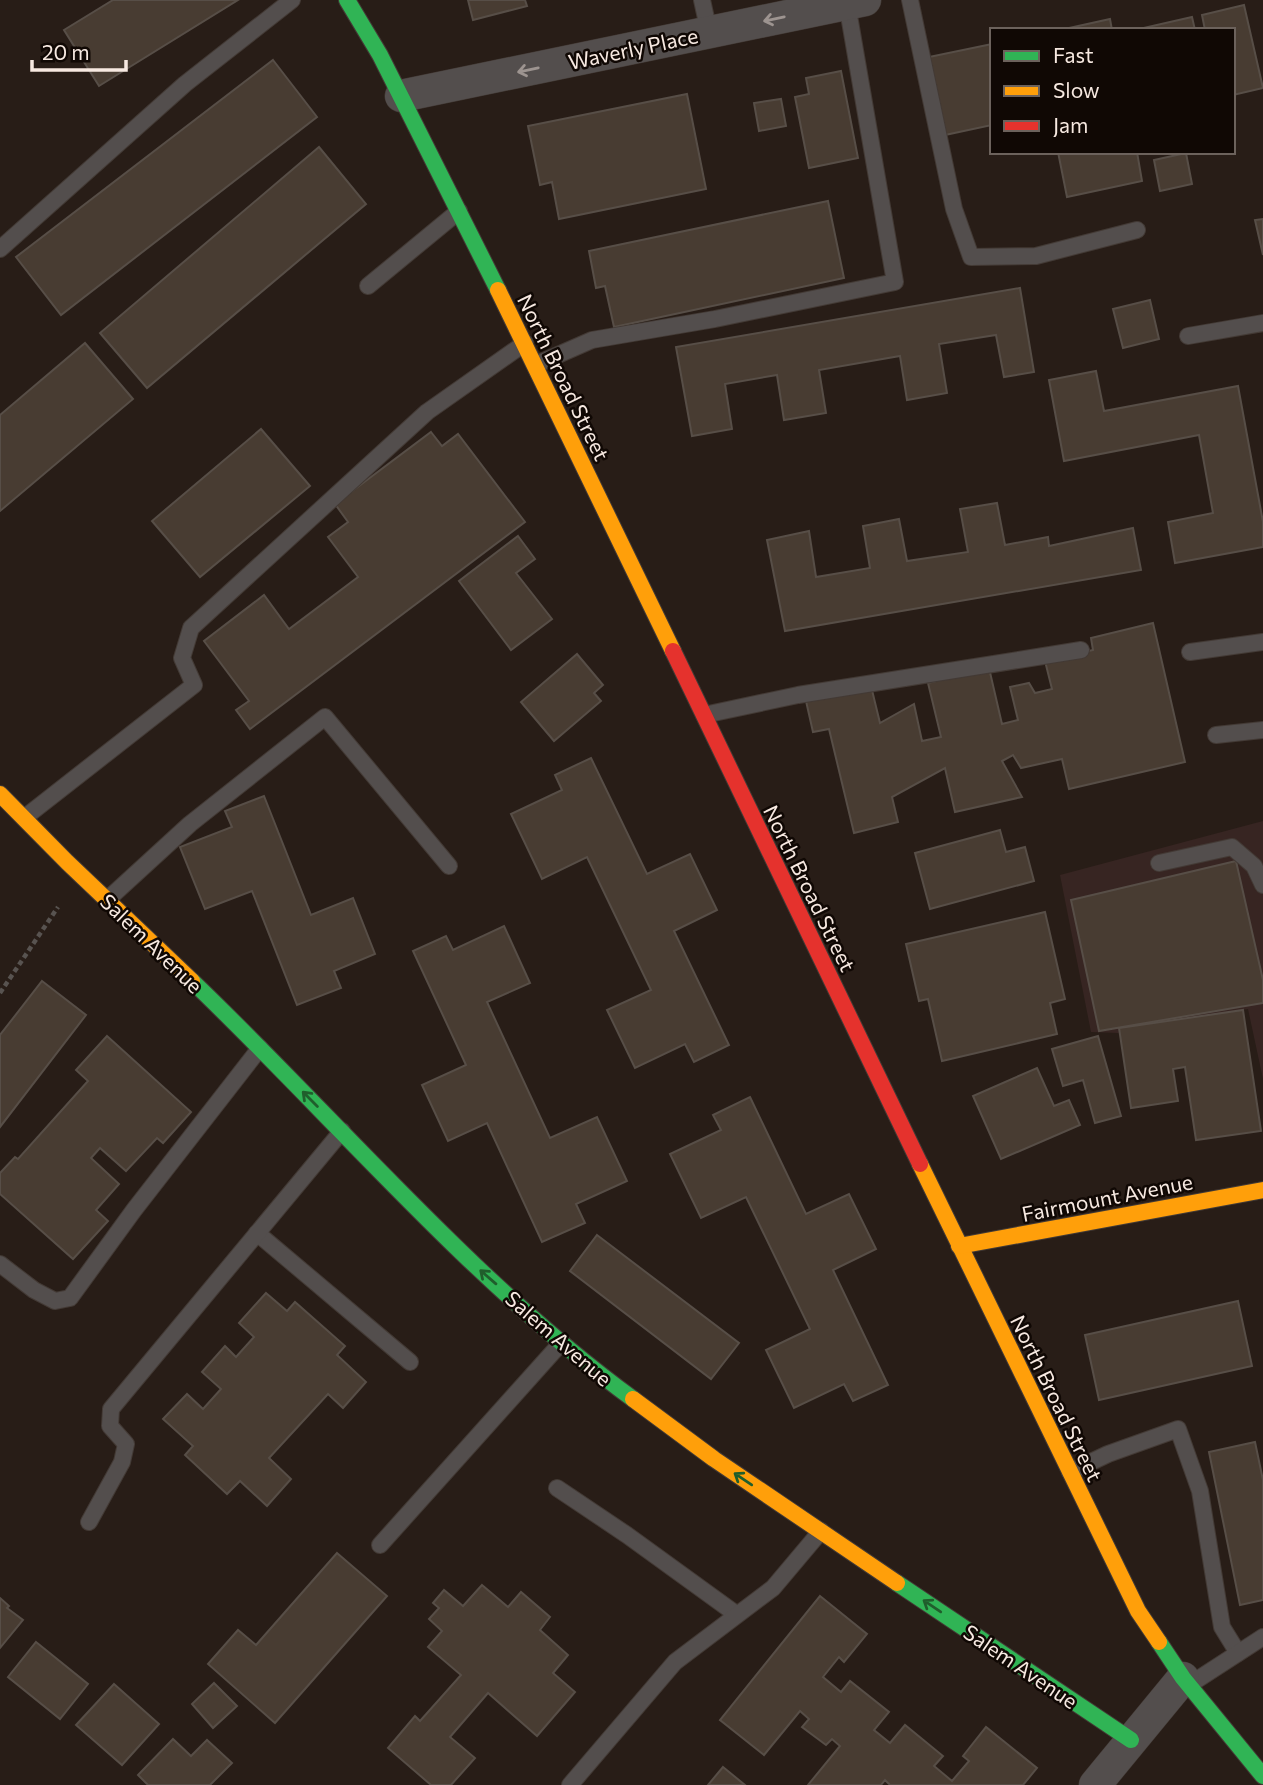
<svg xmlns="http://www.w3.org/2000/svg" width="1263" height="1785" font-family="Commissioner,sans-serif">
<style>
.commercial{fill:#372522}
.building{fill:#483c32;stroke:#574e47;stroke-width:2}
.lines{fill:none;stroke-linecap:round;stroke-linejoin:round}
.lane-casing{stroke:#433a35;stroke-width:18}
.street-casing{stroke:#433a35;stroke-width:33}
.fast-casing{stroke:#433a35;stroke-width:18}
.slow-casing{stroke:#433a35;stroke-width:18}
.jam-casing{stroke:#433a35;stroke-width:18}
.path{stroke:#585350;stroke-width:4.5;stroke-dasharray:5 3.5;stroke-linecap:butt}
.lane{stroke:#534e4d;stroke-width:16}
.street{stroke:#534e4d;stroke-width:32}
.fast{stroke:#30b455;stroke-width:16}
.slow{stroke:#ff9f0a;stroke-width:16}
.jam{stroke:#e5322d;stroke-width:16}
.oneway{stroke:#9d9490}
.oneway2{stroke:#205e2c}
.labels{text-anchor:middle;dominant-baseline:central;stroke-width:5;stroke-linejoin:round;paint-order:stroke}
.street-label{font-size:21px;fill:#f7e9e1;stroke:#100804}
</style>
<rect width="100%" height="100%" fill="#281d17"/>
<path class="commercial" d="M1263,821v258l-15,-70 -130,24 -27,-1 -31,-157z"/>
<g class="building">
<path d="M113,0h125l-139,86 -35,-56z"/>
<path d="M468,0h57l2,6 -54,14z"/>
<path d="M1244,5l19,83 -30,7v-65h-28l-3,-15z"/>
<path d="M1192,17l3,13h-56v-1z"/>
<path d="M1110,19l2,11h-52z"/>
<path d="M992,44v81l-47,10 -16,-78z"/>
<path d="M273,60l44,57 -256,198 -45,-58z"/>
<path d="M841,71l17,87 -49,10 -14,-71 14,-3 -3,-16z"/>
<path d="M687,94l19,95 -147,30 -7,-37 -12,3 -12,-59z"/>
<path d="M781,99l5,27 -27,5 -5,-28z"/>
<path d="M319,147l47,57 -219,184 -47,-55z"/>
<path d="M1058,152h79l5,29 -75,16z"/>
<path d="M1186,153l6,31 -32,7 -6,-31z"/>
<path d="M828,201l16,77 -230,49 -9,-41 -9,2 -7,-37z"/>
<path d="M1263,219v36l-8,-35z"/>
<path d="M1020,288l14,84 -30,5 -8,-42 -57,9 8,49 -40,7 -7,-44 -81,14 7,43 -42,7 -7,-45 -52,9 7,45 -40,7 -16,-89z"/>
<path d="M1150,300l9,39 -36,9 -10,-39z"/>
<path d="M85,343l48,56 -133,112v-96z"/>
<path d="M1096,371l8,40 134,-25 25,136v25l-88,16 -7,-41 45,-9 -14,-78 -135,26 -15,-81z"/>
<path d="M261,429l49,57 -110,91 -48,-56z"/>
<path d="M431,432l11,14 16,-12 67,88 -275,207 -14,-19 13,-9 -45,-60 60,-46 25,34 69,-52 -30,-40 20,-15 -13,-18z"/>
<path d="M997,503l8,42 43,-8 1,9 84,-18 8,42 -356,61 -18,-91 42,-9 7,46 54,-9 -7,-42 36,-7 8,42 61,-9 -8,-43z"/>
<path d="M518,536l17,23 -19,14 36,46 -41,31 -52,-69z"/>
<path d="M1153,623l32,139 -116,27 -7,-30 -41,9 -8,-13 -11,6 20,36 -67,15 -10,-44 -53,29 6,25 -44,11 -25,-104 -16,3 -7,-31 65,-15 9,37 34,-19 8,37 19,-4 -13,-54 61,-15 13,56 16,-4 -8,-33 19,-4 6,10 17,-4 -7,-28 48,-11 -2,-12z"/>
<path d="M577,654l26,31 -9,8 7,8 -47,40 -33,-39z"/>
<path d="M591,758l56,116 43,-20 27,56 -43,21 55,114 -35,17 -9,-18 -50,24 -28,-58 44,-20 -64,-133 -45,22 -31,-65 51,-24 -7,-15z"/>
<path d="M264,796l47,119 42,-17 22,56 -41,17 7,17 -44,17 -45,-114 -47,18 -25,-62 52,-20 -7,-16z"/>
<path d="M1000,830l6,22 19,-5 9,34 -104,28 -15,-56z"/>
<path d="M1236,861l27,119v23l-164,28 -28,-131z"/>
<path d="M1045,912l20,87 -15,4 7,31 -115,27 -14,-62 -9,2 -13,-57z"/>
<path d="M504,926l26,57 -43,19 63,136 47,-21 30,64 -51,23 9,19 -43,19 -55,-119 -39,18 -26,-56 44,-20 -53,-114 33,-15 7,14z"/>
<path d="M42,981l44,34 -86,112v-92z"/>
<path d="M1243,1010l18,121 -65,9 -11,-73 -12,2 5,32 -47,7 -12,-80z"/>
<path d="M107,1036l84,76 -28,31 -6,-5 -31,33 -26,-23 -9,10 28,26 -23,26 12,11 -35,38 -73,-65v-21l15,-16 3,2 70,-78 -12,-11z"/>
<path d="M1098,1036l23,80 -26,7 -12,-43 -20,6 -11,-37z"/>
<path d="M1037,1068l17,38 15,-6 11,25 -79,34 -28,-63z"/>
<path d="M750,1097l56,117 43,-20 27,55 -43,21 55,115 -35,16 -9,-17 -50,24 -28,-58 44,-21 -64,-132 -45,21 -31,-64 51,-24 -8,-15z"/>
<path d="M597,1235l142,108 -28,36 -141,-108z"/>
<path d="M266,1293l21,18 8,-9 50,44 -8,9 29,27 -23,26 -15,-14 -59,64 22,21 -24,27 -27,-25 -13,13 -42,-39 8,-9 -30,-27 24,-25 16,15 18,-20 -19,-17 23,-26 11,11 18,-20 -15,-14z"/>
<path d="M1238,1301l14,65 -153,34 -14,-65z"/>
<path d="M1255,1442l8,38v120l-23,5 -31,-153z"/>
<path d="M337,1553l50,43 -112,127 -67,-59 30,-34 18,15z"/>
<path d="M482,1585l26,22 13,-15 29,25 -10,13 28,25 -15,18 22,19 -38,44 -49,-43 -38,44 25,21 -24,27h-20l-43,-37 27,-32 5,5 41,-46 -33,-28 14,-16 -13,-12 10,-11 -6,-5 11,-13 19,16z"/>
<path d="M820,1596l47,38 -23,28 -5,-5 -16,20 18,15 9,-11 39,31 -15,18 16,13 15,-18 38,31 -9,10 18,15 17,-20 -6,-5 23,-29 51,41 -14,17h-133l-5,-5 -4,5h-73l32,-39 -8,-7 -6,6 -24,-18 7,-8 -9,-8 -36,44 -44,-35z"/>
<path d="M0,1598l9,8 -2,2 16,12 -23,28z"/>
<path d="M36,1642l52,42 -28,35 -52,-42z"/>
<path d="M214,1683l23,23 -24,22 -21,-24z"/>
<path d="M114,1684l45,40 -37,41 -46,-40z"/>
<path d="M173,1739l18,17 16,-16 25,23 -22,22h-62l-10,-10z"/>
<path d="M723,1767l22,18h-37z"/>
</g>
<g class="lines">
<defs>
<g id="lane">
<path d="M702,0l7,32"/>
<path d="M910,0l44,209 17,48 65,-1 101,-26"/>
<path d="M0,249l185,-165 107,-84"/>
<path d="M368,286l91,-75"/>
<path d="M1188,336l75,-13"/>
<path d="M535,365l57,-25 123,-21 180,-37 -48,-278"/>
<path d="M1190,652l73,-10"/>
<path d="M704,715l94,-20 283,-45"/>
<path d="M1216,735l47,-5"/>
<path d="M24,818l170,-133 -12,-27 9,-30 236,-216 98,-69"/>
<path d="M1159,863l73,-16 22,19 9,19"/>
<path d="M107,900l83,-76 135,-107 124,149"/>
<path d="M257,1233l153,129"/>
<path d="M0,1264l34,26 21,11 15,-3 64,-88 126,-162"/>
<path d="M1070,1472l38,-18 70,-25 22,62 22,136 16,26"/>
<path d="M557,1488l70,47 109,79"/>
<path d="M89,1522l33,-60 4,-18 -16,-18 1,-17 231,-278"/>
<path d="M380,1545l182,-203"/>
<path d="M1189,1685l74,-48"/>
<path d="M570,1785l105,-123 98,-74 48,-57"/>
</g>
<g id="street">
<path d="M401,96l464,-96"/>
<path d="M1095,1785l88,-107"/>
</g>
<g id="fast">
<path d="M347,0l33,55 118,235"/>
<path d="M192,981c146,140 277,298 441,418"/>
<path d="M897,1583l234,157"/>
<path d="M1159,1642l24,36 80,98"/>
</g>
<g id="slow">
<path d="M498,290l175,361"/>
<path d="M0,794l67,68 125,119"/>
<path d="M920,1164l218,447 21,31"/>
<path d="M959,1246l304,-56"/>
<path d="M633,1399l81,60 183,124"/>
</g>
<path id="jam" d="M673,651l247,513"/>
</defs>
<use href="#lane" class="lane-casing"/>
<use href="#street" class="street-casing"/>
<use href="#fast" class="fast-casing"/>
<use href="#slow" class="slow-casing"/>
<use href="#jam" class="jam-casing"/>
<path class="path" d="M0,993l58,-86"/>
<use href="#lane" class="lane"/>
<use href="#street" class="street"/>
<use href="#fast" class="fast"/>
<use href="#slow" class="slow"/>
<use href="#jam" class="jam"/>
</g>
<defs><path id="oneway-shaft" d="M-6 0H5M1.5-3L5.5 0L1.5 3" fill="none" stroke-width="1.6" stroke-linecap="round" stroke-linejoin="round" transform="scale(1.75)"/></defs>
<g class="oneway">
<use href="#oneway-shaft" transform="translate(774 19) rotate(168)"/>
<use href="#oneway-shaft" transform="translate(528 70) rotate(168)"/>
</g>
<g class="oneway2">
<use href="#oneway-shaft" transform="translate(310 1099) rotate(-135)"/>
<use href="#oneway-shaft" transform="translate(488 1277) rotate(-139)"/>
<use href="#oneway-shaft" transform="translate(743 1479) rotate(-146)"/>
<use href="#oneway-shaft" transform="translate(932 1606) rotate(-146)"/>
</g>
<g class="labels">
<g class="street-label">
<text transform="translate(633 48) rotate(-12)">Waverly Place</text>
<text transform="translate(564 377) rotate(64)">North Broad Street</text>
<text transform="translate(810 888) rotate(64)">North Broad Street</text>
<text transform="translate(152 943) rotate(44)">Salem Avenue</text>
<text transform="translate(1107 1197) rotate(-11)">Fairmount Avenue</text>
<text transform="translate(559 1338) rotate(41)">Salem Avenue</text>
<text transform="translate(1057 1398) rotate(64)">North Broad Street</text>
<text transform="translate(1021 1666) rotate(34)">Salem Avenue</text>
</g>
</g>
<rect x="990" y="28" width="245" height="126" fill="#100804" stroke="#6c625c" stroke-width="2"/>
<rect x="1004" y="51" width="35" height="10" fill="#30b455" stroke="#6c625c" stroke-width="2"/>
<text x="1053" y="63" font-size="21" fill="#f7e9e1">Fast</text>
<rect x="1004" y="86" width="35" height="10" fill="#ff9f0a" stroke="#6c625c" stroke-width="2"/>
<text x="1053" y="98" font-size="21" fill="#f7e9e1">Slow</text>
<rect x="1004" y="121" width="35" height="10" fill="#e5322d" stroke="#6c625c" stroke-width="2"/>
<text x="1053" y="133" font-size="21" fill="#f7e9e1">Jam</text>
<path d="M32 60v10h94v-10" fill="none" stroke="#f7e9e1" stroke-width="3.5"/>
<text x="42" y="60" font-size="21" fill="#f7e9e1" stroke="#100804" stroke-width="5" paint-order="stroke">20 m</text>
</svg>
